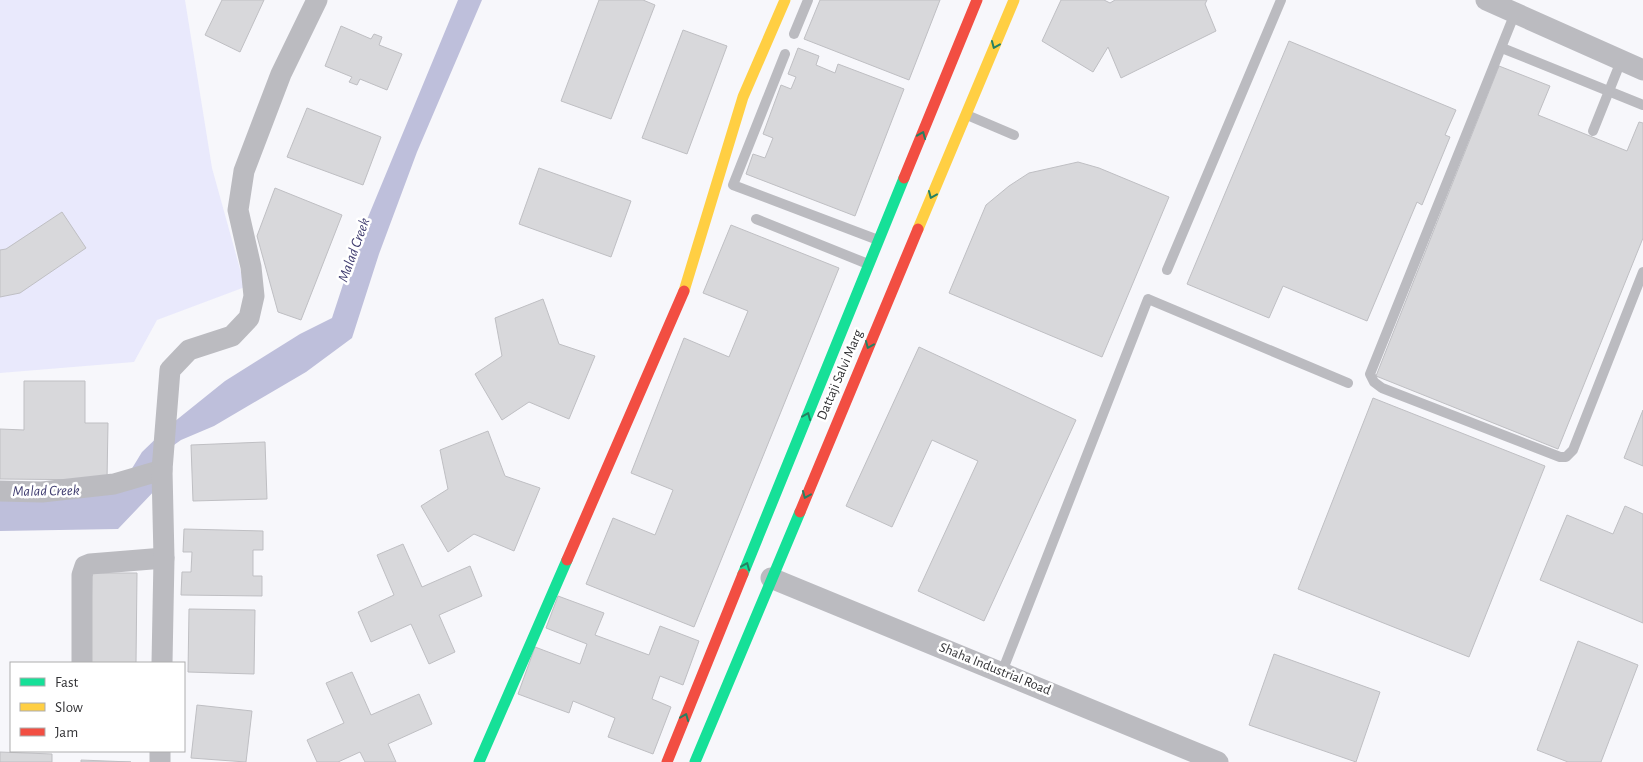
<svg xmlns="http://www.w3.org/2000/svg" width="1643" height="762" font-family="'Alegreya Sans',sans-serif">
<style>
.green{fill:#e9e9fc}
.water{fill:#bebfdb}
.building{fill:#d8d8db;stroke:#bfbfc3}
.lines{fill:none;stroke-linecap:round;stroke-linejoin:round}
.lane{stroke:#bbbbc0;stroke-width:10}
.street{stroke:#bbbbc0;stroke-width:21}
.fast{stroke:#16e098;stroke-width:11}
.slow{stroke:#ffcf43;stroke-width:11}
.jam{stroke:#f24e42;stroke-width:11}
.oneway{stroke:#258062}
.labels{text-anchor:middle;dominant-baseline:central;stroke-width:5;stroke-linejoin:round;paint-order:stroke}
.street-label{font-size:14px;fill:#323235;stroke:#fff}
.water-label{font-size:15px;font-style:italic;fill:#403d70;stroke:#fff}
</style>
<rect width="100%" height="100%" fill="#f7f7fb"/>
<path class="green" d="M0,0h185l27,168 33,119 -88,33 -23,42 -134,11z"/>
<path class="water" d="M458,0h24l-65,152 -38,102 -27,84 -46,34 -92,54 -33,14 -14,10 -9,37 -40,42 -118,2v-35l117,-3 25,-41 27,-26 56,-45 75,-47 32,-16 22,-67z"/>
<g class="building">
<path d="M222,0h42l-24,52 -35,-17z"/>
<path d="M599,0h44l12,5 -44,114 -50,-18z"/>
<path d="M820,0h120l-31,80 -105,-41z"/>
<path d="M1061,0h43l6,3 5,-3h92l-2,4 11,27 -95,47 -13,-31 -15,25 -51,-31z"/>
<path d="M341,26l30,13 3,-5 8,3 -3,8 23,9 -15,36 -27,-11 -3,6 -8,-3 3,-5 -27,-11z"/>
<path d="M683,30l44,16 -40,108 -45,-16z"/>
<path d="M1289,41l167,69 -11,25 5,2 -28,68 -5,-3 -50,119 -84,-35 -14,32 -82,-34z"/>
<path d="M798,48l21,8 -3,9 19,8 3,-9 66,25 -49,127 -109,-42 7,-20 12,4 8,-20 -10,-4 18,-49 10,4 5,-12 -8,-3z"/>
<path d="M1499,66l51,20 -12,29 89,36 12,-29 4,1v115l-85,211 -182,-73z"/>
<path d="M307,108l74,29 -18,48 -76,-28z"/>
<path d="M1078,162l21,6 70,29 -67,160 -153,-64 37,-88 23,-19 20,-13z"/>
<path d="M539,168l92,33 -20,56 -92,-33z"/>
<path d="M275,188l67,27 -41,105 -23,-8 -21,-76z"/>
<path d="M62,212l24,36 -66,45 -20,4v-47l6,-1z"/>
<path d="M731,225l108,43 -145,359 -108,-43 27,-66 42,17 18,-45 -42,-17 53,-135 45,19 19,-46 -45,-18z"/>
<path d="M543,299l16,45 36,12 -26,63 -40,-17 -27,18 -27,-46 27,-18 -7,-38z"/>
<path d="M919,347l157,73 -92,201 -66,-30 60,-130 -46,-21 -40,87 -46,-21z"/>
<path d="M24,381h61v42h23l-1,57 -107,-1v-50l24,1z"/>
<path d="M1373,398l172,68 -76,191 -171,-68z"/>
<path d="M1643,410v56l-19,-8z"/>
<path d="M488,431l17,45 35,12 -26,63 -40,-17 -26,18 -27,-46 27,-17 -8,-39z"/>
<path d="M265,442l2,57 -74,2 -2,-56z"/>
<path d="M1625,506l18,8v109l-103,-43 27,-65 46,19z"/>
<path d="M184,529l79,2v19h-10v26h9v20l-81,-1 1,-23h9l1,-20h-9z"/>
<path d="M403,544l19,43 48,-21 12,30 -43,19 16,37 -26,12 -18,-40 -40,18 -13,-30 36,-17 -17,-40z"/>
<path d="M92,573h45l-1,90h-46z"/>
<path d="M558,596l46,17 -9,22 54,20 11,-29 39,15 -16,44 -23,-9 -8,23 19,8 -18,47 -45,-17 7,-19 -42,-17 -4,12 -51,-19 17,-47 45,17 7,-20 -41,-16z"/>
<path d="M189,609l66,1 -1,64 -66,-2z"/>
<path d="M1578,641l60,24 -37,97h-33l-31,-12z"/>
<path d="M1274,654l106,38 -24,70 -107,-37z"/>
<path d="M352,672l19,43 48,-21 13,30 -44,20 8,18h-31l-5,-10 -22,10h-21l-10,-22 37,-17 -18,-40z"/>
<path d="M197,705l55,6 -6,51 -55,-4z"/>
<path d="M0,752l52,2v8h-52z"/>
<path d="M81,760l50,2h-50z"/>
</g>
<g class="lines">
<g class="lane">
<path d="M1515,13l-145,361 4,8 8,6 178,69h6l7,-7 70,-178"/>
<path d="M794,34l14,-34"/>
<path d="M1502,48l141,57"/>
<path d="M785,54l-52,131 145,55"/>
<path d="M967,115l47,20"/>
<path d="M1593,131l28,-70"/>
<path d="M756,219l112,45"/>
<path d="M1167,270l114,-270"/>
<path d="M1002,672l146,-373 200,84"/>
</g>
<g class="street">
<path d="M1486,0l157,70"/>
<path d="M0,491l42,1 72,-8 48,-14"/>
<path d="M771,578l447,184"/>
<path d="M82,663v-88l3,-9 5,-2 74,-6"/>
<path d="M162,663l2,-105 -2,-88 8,-100 19,-20 43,-14 17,-18 5,-22 -3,-29 -13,-57 6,-39 37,-97 36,-74"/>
<path d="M160,762v-11"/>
</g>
<g class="fast">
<path d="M743,574l161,-396"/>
<path d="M479,762l88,-202"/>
<path d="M695,762l105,-250"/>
</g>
<g class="slow">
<path d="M918,229l96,-229"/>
<path d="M684,291l59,-194 42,-97"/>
</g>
<g class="jam">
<path d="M904,178l73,-178"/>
<path d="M800,512l118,-283"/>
<path d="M567,560l117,-269"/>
<path d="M667,762l76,-188"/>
</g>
</g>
<defs><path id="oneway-chevron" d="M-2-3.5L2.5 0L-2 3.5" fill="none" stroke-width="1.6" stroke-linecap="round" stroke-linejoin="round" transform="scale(1.25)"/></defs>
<g class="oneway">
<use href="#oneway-chevron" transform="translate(995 45) rotate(113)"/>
<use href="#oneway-chevron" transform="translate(922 135) rotate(-68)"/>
<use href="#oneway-chevron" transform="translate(932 195) rotate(113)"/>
<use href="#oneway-chevron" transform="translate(869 345) rotate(113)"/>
<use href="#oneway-chevron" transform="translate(807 416) rotate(-68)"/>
<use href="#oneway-chevron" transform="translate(806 495) rotate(113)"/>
<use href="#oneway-chevron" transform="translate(746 566) rotate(-68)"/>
<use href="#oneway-chevron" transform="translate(685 717) rotate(-68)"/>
</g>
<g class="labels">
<g class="street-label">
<text transform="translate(840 375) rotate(-67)">Dattaji Salvi Marg</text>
<text transform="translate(995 669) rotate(22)">Shaha Industrial Road</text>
</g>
<g class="water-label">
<text transform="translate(354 250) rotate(-70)">Malad Creek</text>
<text transform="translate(46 491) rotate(-1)">Malad Creek</text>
</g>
</g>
<rect x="10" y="662" width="175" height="90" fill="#ffffff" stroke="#adadae"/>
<rect x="20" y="678" width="25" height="8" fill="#16e098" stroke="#adadae"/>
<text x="55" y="687" font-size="15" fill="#323235">Fast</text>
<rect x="20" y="703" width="25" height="8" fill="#ffcf43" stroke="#adadae"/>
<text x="55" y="712" font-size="15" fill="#323235">Slow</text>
<rect x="20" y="728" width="25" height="8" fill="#f24e42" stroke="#adadae"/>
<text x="55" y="737" font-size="15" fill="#323235">Jam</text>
</svg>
